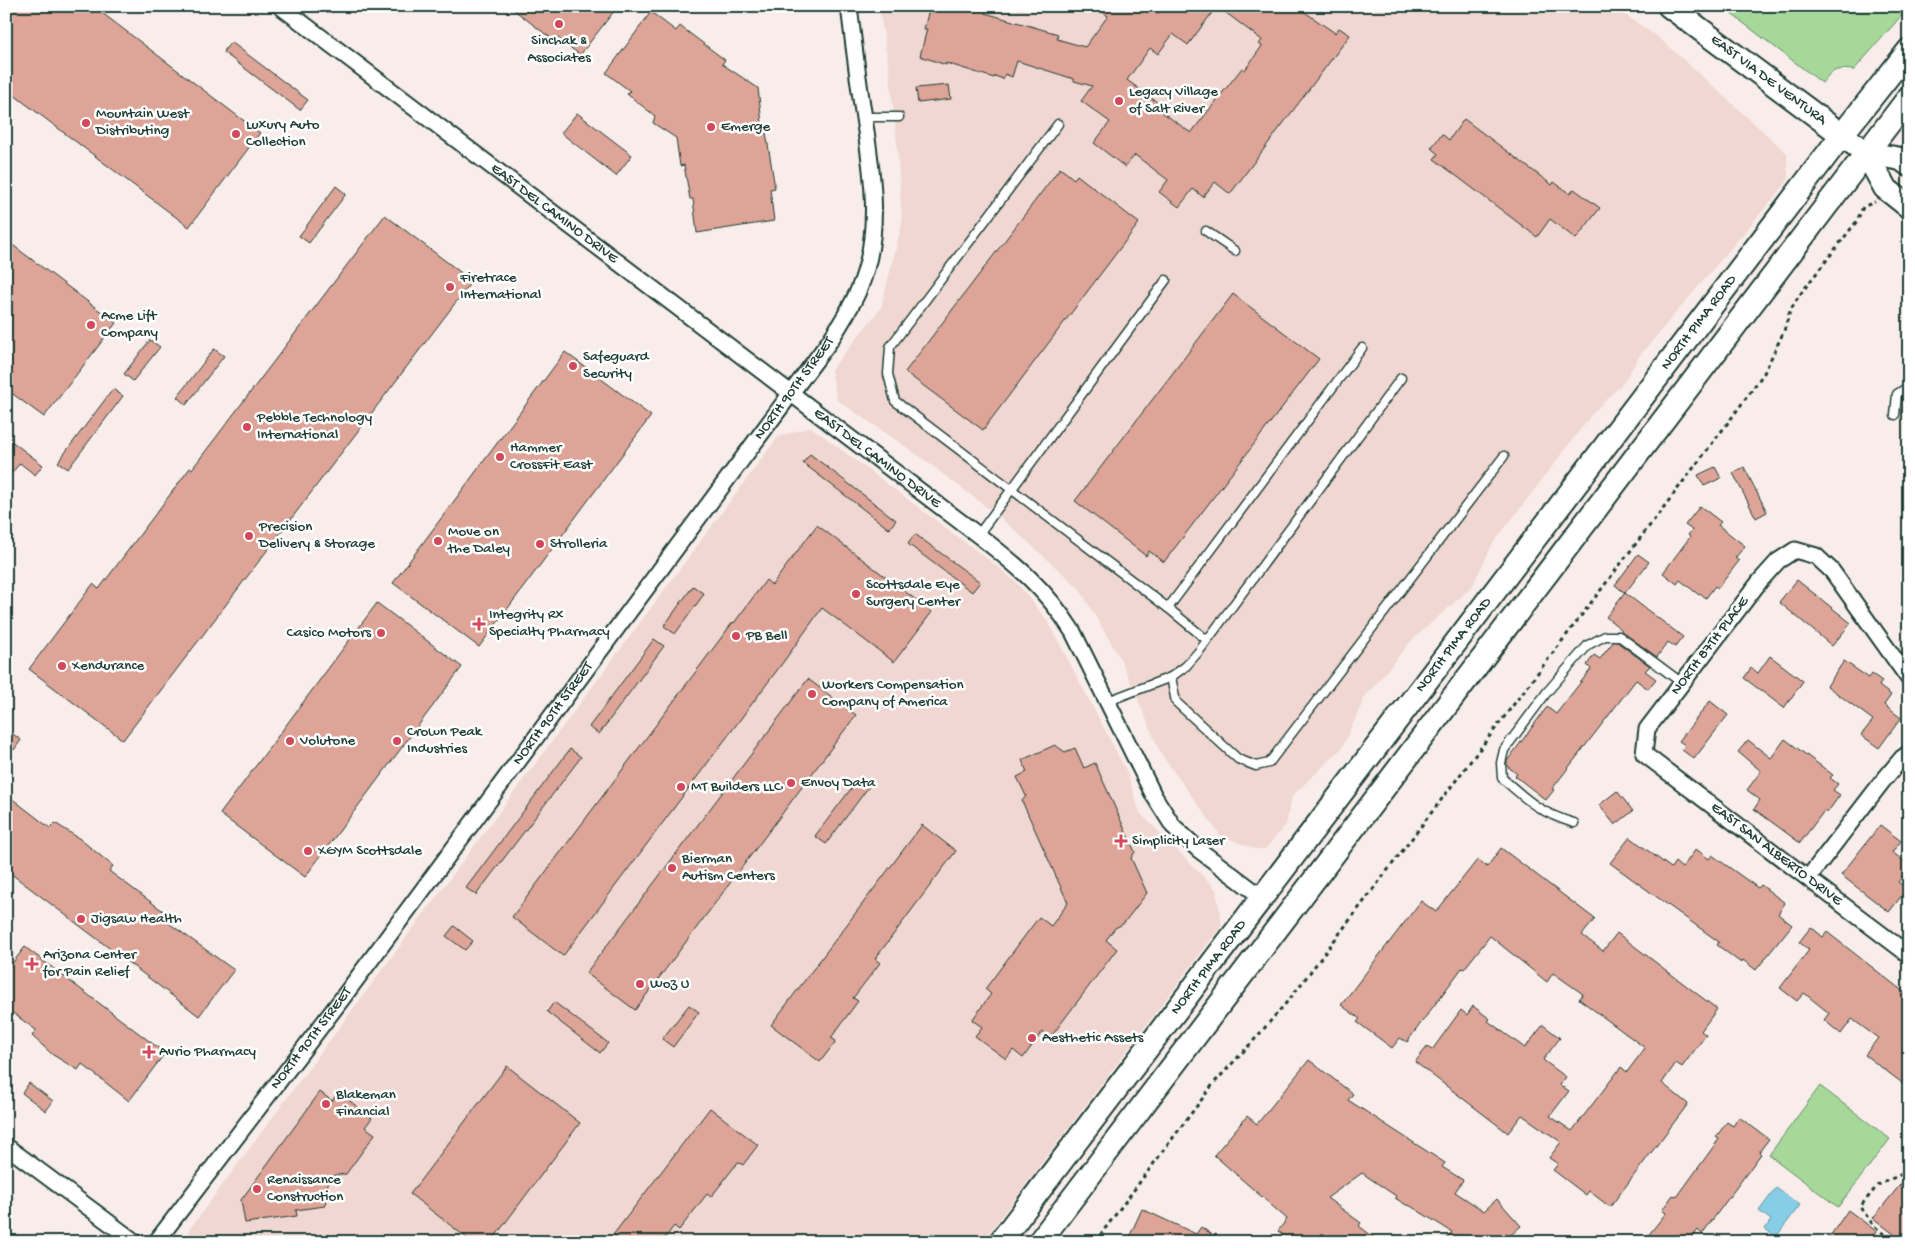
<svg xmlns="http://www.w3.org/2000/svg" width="1915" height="1248" font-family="'Gochi Hand',sans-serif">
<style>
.built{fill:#f0d7d1}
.green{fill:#a6d89a;stroke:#628a67}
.water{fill:#86cee7;stroke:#5d949f}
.building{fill:#dda497;stroke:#1f3d34;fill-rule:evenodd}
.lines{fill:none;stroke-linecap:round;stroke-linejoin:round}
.service-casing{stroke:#1f3d34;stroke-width:11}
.minor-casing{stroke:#1f3d34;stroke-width:19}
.secondary-casing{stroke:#1f3d34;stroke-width:26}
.path{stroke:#1f3d34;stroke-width:3;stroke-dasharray:4 4;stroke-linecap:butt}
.service{stroke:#fff;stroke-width:8}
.minor{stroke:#fff;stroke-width:15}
.secondary{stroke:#fff;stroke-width:22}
.poi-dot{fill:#d1495b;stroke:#fff;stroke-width:2}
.labels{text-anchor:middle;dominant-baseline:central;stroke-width:5;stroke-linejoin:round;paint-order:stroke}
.poi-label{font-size:15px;fill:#1f3d34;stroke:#fff;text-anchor:start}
.street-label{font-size:15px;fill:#1f3d34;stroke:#fff}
</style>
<rect width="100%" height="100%" fill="#f8edea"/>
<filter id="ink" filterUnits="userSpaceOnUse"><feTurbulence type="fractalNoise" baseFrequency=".02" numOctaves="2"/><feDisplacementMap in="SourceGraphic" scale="10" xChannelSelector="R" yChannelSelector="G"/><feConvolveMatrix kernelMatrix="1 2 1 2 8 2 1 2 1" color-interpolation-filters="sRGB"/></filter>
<g filter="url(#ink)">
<g class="built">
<path d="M879,6h733l46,31 129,116 1,28 -148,174 -17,28 -30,30 -101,132 -20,42 -61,54 -46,56 -23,51 -50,48 -6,29 -21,24h-10l-35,-14 -59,-81 -40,-94 -42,-72 -79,-71 -85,-64 -78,-53 -6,-30 50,-62 21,-85 -5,-80 -8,-74z"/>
<path d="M811,427l187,140 20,17 30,38 79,150 13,41 76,76 6,36 -240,317h-791l-2,-12 589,-793z"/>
</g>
<g class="green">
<path d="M1721,6h188v1l-55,63c-17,-1 -21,-2 -32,13z"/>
<path d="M1820,1086l70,53 -52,68 -69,-52z"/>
</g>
<path class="water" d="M1776,1188l24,17 -24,32 -11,-8 6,-9 -12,-9z"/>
<g class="building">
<path d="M6,6h87l167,127 -71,94 -183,-138z"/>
<path d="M509,6h109l-38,49 -25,-19 -2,4z"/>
<path d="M930,6h57l-2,7 73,21 -1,5 28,8 23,-31 -14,-10h55l9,7 6,-7h132l39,27 4,-5 11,7 -120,159 -15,-12 -12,15 -10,-8 -14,18 -20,-15 9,-12 -33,-25 -10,12 -31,-24 16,-21 -29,-21 11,-15 -18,-5v-2l-57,-18 -5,16 -7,-3 -2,5 -8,-3 -1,2 -48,-15v2l-26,-9 7,-27h-3zM1217,6l45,34 -3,4 3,2 -17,24 -3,-2 -51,65 -29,-21 3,-4 -38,-28 23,-32 8,6 15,-20 15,11z"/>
<path d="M651,12l25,19 4,-5 45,34 -3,4 36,24 5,44h3l9,56 -5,1 4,32 -77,12 -4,-34h-3l-6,-34 -4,1 -4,-28 -23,-15 2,-7 -28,-22 3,-3 -24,-18z"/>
<path d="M231,42l77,58 -8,10 -77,-58z"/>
<path d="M949,85l2,14 -33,4 -2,-15z"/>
<path d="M577,113l55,42 -16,21 -55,-43z"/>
<path d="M1464,119l88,66 2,-3 16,12 4,-5 26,19 -24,31 -26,-20 -13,18 -103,-78 4,-5 -7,-6 11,-14 7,6z"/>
<path d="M1060,168l14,11 3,-4 62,48 -156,207 -78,-58z"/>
<path d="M336,186l10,8 -37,49 -10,-7z"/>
<path d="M385,215l87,66 -349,459 -94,-71 64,-85 6,5 91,-121 2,1z"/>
<path d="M6,240l110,83 -72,94 -38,-28z"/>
<path d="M1233,294l86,65 -155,203 -15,-11 -3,5 -71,-55z"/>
<path d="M150,340l10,7 -27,34 -9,-7z"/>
<path d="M214,349l10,7 -38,49 -9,-8z"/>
<path d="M565,352l86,64 -172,231 -86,-64z"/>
<path d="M113,389l10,7 -55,73 -10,-7z"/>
<path d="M6,437l37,28 -8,10 -15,-12 -14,17z"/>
<path d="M810,454l86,66 -7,9 -86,-66z"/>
<path d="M1715,467l6,11 -17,8 -6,-11z"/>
<path d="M1744,467l23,45 -11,6 -23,-45z"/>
<path d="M1700,506l21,16 -3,3 27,21 -10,12 4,3 -21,27 -3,-2 -9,12 -6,-5 -1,2 -19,-15 -3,4 -14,-11 27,-36 -2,-2 4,-5 -7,-5z"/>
<path d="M817,525l115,87 -38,50 -72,-54 -38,53 -221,295 -51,-39 221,-295 1,1 32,-43 6,5z"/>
<path d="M915,534l65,48 -8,10 -64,-48z"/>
<path d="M1638,554l11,8 -24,31 -10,-8z"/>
<path d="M1797,580l54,43 -19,23 -53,-44z"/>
<path d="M693,586l11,8 -29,40 -11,-8z"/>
<path d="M1625,593l58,44 -8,10 -7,-5 -11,15 -36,-26 1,-1 -16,-13z"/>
<path d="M377,603l85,64 -157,210 -85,-63z"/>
<path d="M654,639l10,7 -65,88 -10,-7z"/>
<path d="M1613,642h4l33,24 -5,5 11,8 -8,10 -12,-9 -84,109 2,1 -8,10 -31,-24 2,-2 -10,-8v-5l40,-54 9,7 35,-45 -4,-4 7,-10 6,4z"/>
<path d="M1770,656l33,25 -19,27 -40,-30 7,-10 7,5z"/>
<path d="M1844,661l25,17 3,-4 10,7 -3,5 12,9 -7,10 17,13 -22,30 -18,-13 12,-15 -46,-34z"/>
<path d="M808,679l48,36 -221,295 -49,-37z"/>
<path d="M1710,701l18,14 -34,44 -12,-9 3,-5 -6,-4z"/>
<path d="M6,729l15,11 -7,10 -8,-6z"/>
<path d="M1785,739l48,36 -3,3 8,6 -5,6 7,5 -13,18 -3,-2 -24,32 -46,-34 6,-9 -13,-10 14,-19 -23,-19 10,-12 23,18z"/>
<path d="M1055,745l10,7 10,-4 9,20 11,-5 40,89 -4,6 16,35 -24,31 -8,4 -9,12 11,9 -67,89 -8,-6 -19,26 -10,-8 -7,9 -31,-23 7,-9 -10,-7 19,-26 -6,-5 54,-72 12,9 17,-23 -46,-102 4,-5 -9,-19 10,-5 -5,-12z"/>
<path d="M570,749l11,8 -105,138 -10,-7z"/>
<path d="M860,777l10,8 -44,59 -11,-8z"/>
<path d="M1617,791l16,20 -18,14 -16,-20z"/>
<path d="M6,794l44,34 5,-5 25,16 33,27 -4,5 65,48 -4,5 64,46 -35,46 -193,-146z"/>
<path d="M922,825l34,26 -81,108 5,4 -27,35 5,3 -27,37 5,3 -16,21 -49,-37z"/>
<path d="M1880,825l21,16 -9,11 17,13v3l-11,14 9,7 -18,23 -48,-37z"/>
<path d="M1630,837l41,31 4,-6 7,6 14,-19 13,10 3,-4 46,33 3,-3 24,18 -7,11 14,11 -36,45 -13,-10 -2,3 -24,-18 2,-3 -109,-79z"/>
<path d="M1501,848l94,71 -13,16 21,16 14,-18 100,76 -16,22 5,4 -24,32 -6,-4 -14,20 26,21 -78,103 -21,-16 -3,4 -33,-25 5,-6 -9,-6 12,-16 -39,-27 -14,18 -93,-71 12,-15 5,3 29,-40 6,5 6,-9 17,13 -2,2 37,27 18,-23 17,13 -17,22 23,17 -6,8 9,6 -19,25 22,15 49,-64 6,5 18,-24 -66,-49 4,-5 -30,-21 -6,9 -57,-46 -26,33 -2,-1 -55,74 -7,-4 -8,10 -35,-26 3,-3 -19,-14 80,-104 15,11 42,-53 9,8z"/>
<path d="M454,926l19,15 -8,9 -19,-14z"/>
<path d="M1811,927l12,10 4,-5 82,64v92l-44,-33 13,-17 -26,-19 -11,15 -17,-14 5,-7 -25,-20 -7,8 -17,-13 29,-38 -10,-8z"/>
<path d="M25,947l140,106 -36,48 -47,-37 -4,6 -25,-15 -21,-19 4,-6 -30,-22v-37z"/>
<path d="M554,1002l54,41 -8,10 -53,-41z"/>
<path d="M689,1005l10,7 -26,35 -11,-8z"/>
<path d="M1309,1060l44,34 -5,6 97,63 -3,4 21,13 -8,12 29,19 13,-12 24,27 -18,16h-61l10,-10 -43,-27 -1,1 -13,-8 1,-2 -34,-23 -35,25 34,25 -2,3 21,16h-87l-15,-11 9,-12 -73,-64 33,-39 10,8z"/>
<path d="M507,1066l73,57 -89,119h-19l-62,-48z"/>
<path d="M29,1083l24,18 -7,10 -24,-18z"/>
<path d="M320,1092l12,9 6,-9 34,26 -7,9 10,7 -29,40 -17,2 -4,30 -29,4 1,6 -52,7 -4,-23z"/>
<path d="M710,1108l48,37 -15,20 -5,-3 -27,35 -4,-3 -28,36 -5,-4 -12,16h-41l-8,-7z"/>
<path d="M1739,1117l30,22 -10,13 2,2 -59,80 -4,-4 -9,12h-46l23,-29 -4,-3 11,-15 4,2 42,-58 -3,-2 11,-15 6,4z"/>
<path d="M1909,1174v68h-5l-31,-24z"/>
<path d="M1142,1209l54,25 5,-7 22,15h-96z"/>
<path d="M1848,1210l28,21 -7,11h-43z"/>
</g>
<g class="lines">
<defs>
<g id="service">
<path d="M864,117h35"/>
<path d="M1058,124l-168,223 -2,27 7,27 273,207 194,-260"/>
<path d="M1206,231l29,20"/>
<path d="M1401,378l-201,272 -14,16 -15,11 5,25 62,57 18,7 13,-3 235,-307"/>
<path d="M1895,415l2,-21 12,-8"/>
<path d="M978,535l188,-255"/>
<path d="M1168,608l39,32"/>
<path d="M1108,701l63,-24"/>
<path d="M1574,823c-34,-10 -47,-23 -72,-45l-1,-15 3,-13 43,-58 41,-47 17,-9h14l63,47"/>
</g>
<g id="minor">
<path id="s1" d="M280,6l698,529c40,31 68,54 95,97l81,164 19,30 26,24 64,48"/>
<path id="s2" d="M1909,679l-77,-108 -16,-15 -21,-6 -17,11 -18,20 -113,148 -3,25 265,201"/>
<path d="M1808,878l74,-96 20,-24 7,-5"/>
<path d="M6,1146l129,96"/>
<path id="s3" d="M156,1242l185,-242 488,-658c11,-17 22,-34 30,-53 25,-59 12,-124 3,-184 -5,-33 -9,-66 -13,-99"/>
</g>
<g id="secondary">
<path id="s4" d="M1669,6l197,147 35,6 8,6"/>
<path d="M1866,153l19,35 24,19"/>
<path id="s5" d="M1000,1242l841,-1106 68,-86"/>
<path d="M1039,1242l870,-1145"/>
</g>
</defs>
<use href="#service" class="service-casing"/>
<use href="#minor" class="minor-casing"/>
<use href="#secondary" class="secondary-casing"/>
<g class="path">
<path d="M1095,1242l119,-159 41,-44 37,-43 438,-576 34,-47 20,-42 6,-20 8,-14 59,-76 6,-14 12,-5"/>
<path d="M1881,1242l3,-8 -10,-8 -14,-19 18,-22 24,-11 3,-13 4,-6"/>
</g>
<use href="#service" class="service"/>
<use href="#minor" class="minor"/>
<use href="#secondary" class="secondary"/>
</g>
</g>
<g class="poi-dot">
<circle cx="559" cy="24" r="5"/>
<circle cx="1119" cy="101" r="5"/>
<circle cx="86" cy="123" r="5"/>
<circle cx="711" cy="127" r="5"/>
<circle cx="236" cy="134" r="5"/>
<circle cx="450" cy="287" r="5"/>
<circle cx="91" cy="325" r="5"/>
<circle cx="573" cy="366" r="5"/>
<circle cx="247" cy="427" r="5"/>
<circle cx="500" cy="457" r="5"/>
<circle cx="249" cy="536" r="5"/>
<circle cx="438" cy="541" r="5"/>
<circle cx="540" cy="544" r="5"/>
<circle cx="856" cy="594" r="5"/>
<path d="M476.5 616.5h5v5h5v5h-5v5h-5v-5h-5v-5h5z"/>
<circle cx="381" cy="633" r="5"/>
<circle cx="736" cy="636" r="5"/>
<circle cx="62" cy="666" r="5"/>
<circle cx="812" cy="694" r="5"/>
<circle cx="290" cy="741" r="5"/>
<circle cx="397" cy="741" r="5"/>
<circle cx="791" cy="783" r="5"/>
<circle cx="681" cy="787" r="5"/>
<path d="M1118.5 833.5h5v5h5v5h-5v5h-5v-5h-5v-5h5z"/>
<circle cx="308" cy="851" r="5"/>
<circle cx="672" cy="868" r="5"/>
<circle cx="81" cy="919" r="5"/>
<path d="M29.5 956.5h5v5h5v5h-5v5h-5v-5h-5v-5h5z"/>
<circle cx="640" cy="984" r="5"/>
<circle cx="1032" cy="1038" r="5"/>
<path d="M146.5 1044.5h5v5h5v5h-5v5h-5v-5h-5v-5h5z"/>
<circle cx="326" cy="1104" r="5"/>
<circle cx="257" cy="1189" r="5"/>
</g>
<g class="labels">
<g class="poi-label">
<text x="559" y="41" text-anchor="middle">Sinchak &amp;<tspan x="559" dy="17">Associates</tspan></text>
<text x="1129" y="92">Legacy Village<tspan x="1129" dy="17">of Salt River</tspan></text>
<text x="96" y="114">Mountain West<tspan x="96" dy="17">Distributing</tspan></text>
<text x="246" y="125">Luxury Auto<tspan x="246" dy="17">Collection</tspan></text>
<text x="721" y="127">Emerge</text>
<text x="460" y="278">Firetrace<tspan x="460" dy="17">International</tspan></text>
<text x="101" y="316">Acme Lift<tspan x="101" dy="17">Company</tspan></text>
<text x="583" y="357">Safeguard<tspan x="583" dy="17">Security</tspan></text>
<text x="257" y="418">Pebble Technology<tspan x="257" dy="17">International</tspan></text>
<text x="510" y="448">Hammer<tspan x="510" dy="17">CrossFit East</tspan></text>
<text x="259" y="527">Precision<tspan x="259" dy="17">Delivery &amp; Storage</tspan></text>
<text x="448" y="532">Move on<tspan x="448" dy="17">the Daley</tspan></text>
<text x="550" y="544">Strolleria</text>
<text x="866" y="585">Scottsdale Eye<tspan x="866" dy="17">Surgery Center</tspan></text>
<text x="489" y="615">Integrity Rx<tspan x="489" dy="17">Specialty Pharmacy</tspan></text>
<text x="371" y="633" text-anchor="end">Casico Motors</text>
<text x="746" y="636">PB Bell</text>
<text x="72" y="666">Xendurance</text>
<text x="822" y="685">Workers Compensation<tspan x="822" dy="17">Company of America</tspan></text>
<text x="407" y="732">Crown Peak<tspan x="407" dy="17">Industries</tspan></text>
<text x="300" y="741">Volutone</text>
<text x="801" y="783">Envoy Data</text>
<text x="691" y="787">MT Builders LLC</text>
<text x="1132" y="841">Simplicity Laser</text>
<text x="318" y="851">XGYM Scottsdale</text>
<text x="682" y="859">Bierman<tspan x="682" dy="17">Autism Centers</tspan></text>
<text x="91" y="919">Jigsaw Health</text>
<text x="43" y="955">Arizona Center<tspan x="43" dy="17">for Pain Relief</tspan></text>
<text x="650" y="984">Woz U</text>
<text x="1042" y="1038">Aesthetic Assets</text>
<text x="159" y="1052">Avrio Pharmacy</text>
<text x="336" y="1095">Blakeman<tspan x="336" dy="17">Financial</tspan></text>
<text x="267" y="1180">Renaissance<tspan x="267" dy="17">Construction</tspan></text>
</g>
<g class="street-label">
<text stroke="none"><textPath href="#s4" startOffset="124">EAST VIA DE VENTURA</textPath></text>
<text stroke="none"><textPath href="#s1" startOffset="344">EAST DEL CAMINO DRIVE</textPath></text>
<text stroke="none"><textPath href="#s5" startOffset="1155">NORTH PIMA ROAD</textPath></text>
<text stroke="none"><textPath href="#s3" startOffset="1066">NORTH 90TH STREET</textPath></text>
<text stroke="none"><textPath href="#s1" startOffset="749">EAST DEL CAMINO DRIVE</textPath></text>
<text stroke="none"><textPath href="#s5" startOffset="750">NORTH PIMA ROAD</textPath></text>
<text transform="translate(1710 646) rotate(-53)">NORTH 87TH PLACE</text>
<text stroke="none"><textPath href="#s3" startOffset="661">NORTH 90TH STREET</textPath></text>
<text stroke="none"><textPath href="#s2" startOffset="601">EAST SAN ALBERTO DRIVE</textPath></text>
<text stroke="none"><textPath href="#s5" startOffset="345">NORTH PIMA ROAD</textPath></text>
<text stroke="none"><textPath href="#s3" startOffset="256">NORTH 90TH STREET</textPath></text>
</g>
</g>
<rect width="1915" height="1248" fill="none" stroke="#fff" stroke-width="25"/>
<rect x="12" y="12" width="1890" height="1223" fill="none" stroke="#1f3d34" stroke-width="2" filter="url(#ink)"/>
</svg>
